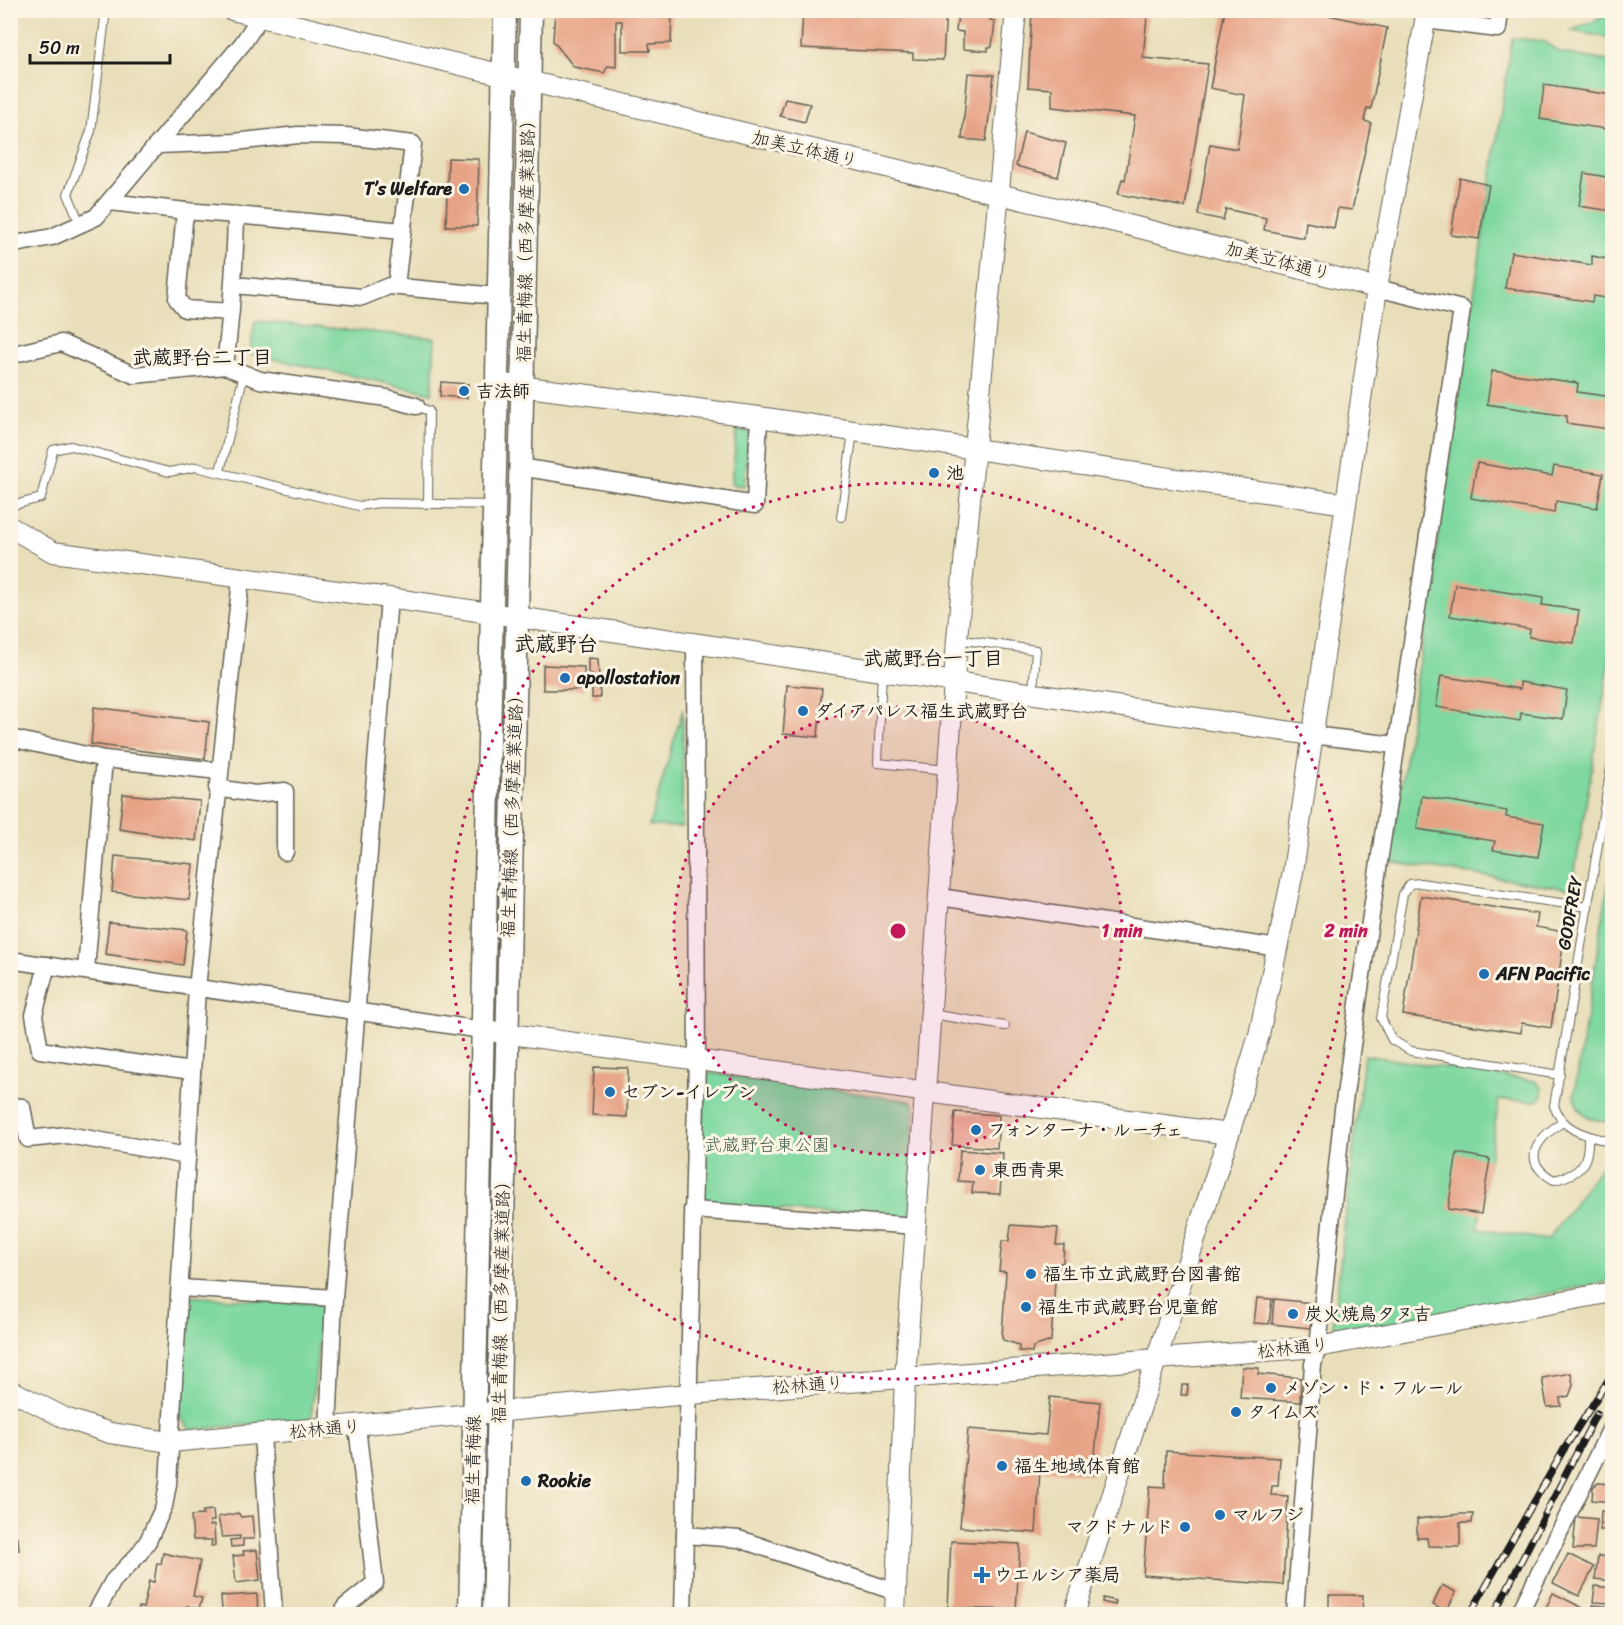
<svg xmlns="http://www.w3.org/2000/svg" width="1623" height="1625" font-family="Sriracha,'Klee One',sans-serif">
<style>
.green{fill:#7ed89f;stroke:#4d7a5e;stroke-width:1.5}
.building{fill:#e7a386}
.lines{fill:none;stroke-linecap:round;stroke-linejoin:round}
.service-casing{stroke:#636053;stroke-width:10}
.minor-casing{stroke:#636053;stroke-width:19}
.tertiary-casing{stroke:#636053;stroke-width:22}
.secondary-casing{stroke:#636053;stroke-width:25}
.service{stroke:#fff;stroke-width:8}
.minor{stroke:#fff;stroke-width:16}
.tertiary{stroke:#fff;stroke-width:20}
.secondary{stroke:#fff;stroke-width:22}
.rail-casing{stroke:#1c1c1c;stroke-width:7}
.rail{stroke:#fcf5e5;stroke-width:4.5;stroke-dasharray:14;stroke-linecap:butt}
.ring{fill:none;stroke:#c2185b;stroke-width:3;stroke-dasharray:3 6}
.poi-dot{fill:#1f6fb2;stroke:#fcf5e5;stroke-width:2}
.labels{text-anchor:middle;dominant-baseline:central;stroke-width:6;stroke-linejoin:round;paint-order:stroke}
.street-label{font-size:18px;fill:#1c1c1c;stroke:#fcf5e5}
.poi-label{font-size:18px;font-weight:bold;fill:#1c1c1c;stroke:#fcf5e5;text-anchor:start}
.park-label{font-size:18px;fill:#3e5e4a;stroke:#fcf5e5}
.neighbourhood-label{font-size:20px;font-weight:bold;fill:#1c1c1c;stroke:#fcf5e5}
.quarter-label{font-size:21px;font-weight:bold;fill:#1c1c1c;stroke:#fcf5e5}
.centre{fill:#c2185b;stroke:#fcf5e5;stroke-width:3}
.ring-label{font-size:18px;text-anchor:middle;font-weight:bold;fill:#c2185b;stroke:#fcf5e5;stroke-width:6;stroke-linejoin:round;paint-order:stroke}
</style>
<rect width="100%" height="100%" fill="#fcf5e5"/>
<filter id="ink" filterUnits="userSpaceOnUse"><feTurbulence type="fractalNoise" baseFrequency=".0167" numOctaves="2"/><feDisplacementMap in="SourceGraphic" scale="12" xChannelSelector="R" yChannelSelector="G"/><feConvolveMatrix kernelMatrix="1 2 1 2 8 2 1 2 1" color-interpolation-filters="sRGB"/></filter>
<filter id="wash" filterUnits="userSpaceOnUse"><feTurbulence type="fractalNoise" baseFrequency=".008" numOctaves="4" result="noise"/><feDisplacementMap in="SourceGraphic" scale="24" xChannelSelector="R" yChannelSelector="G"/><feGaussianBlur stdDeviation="1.35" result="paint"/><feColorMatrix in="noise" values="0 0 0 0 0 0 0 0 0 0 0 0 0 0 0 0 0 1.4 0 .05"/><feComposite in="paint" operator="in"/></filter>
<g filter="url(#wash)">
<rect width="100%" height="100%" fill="#e8deb9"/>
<g class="green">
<path d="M1610,11h2v27l-42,-7 39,-16z"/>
<path d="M1512,38l31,3 18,12 51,9v584l-40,243 -182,-27z"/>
<path d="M255,321l180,17 -3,55 -182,-39z"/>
<path d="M737,430l13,1 -6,55 -13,-2z"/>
<path d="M683,709l-1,118 -33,-1z"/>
<path d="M1612,861v262c-20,-3 -33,-5 -38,-27z"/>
<path d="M1364,1055l171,26 7,7v8l-6,5 -37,-1 -21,129 70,11 64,-89v130l-272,53 -7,-9z"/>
<path d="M711,1073l199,28 4,4 -3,109 -7,5 -199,-14 -6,-6 5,-119z"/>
<path d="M184,1296l138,8 -11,115 -120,11 -12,-14z"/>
</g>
<g id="blocks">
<g class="building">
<path d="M555,10h117l-1,33 -22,1 1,7h-28v-30h-6v46l-8,-1 -4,7 -30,-6 -21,-26z"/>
<path d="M803,10h143l-3,50 -30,-1v-6l-112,-5z"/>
<path d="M1032,10h104l-1,4 12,3 -4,41 65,6 -23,143 -67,-13 4,-15 3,1 10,-64 -83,-9v-18l-24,-2z"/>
<path d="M1225,10h81l81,18 -16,81 -4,-1 -3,13 7,2 -19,87 -14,-2 -4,20 -28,-6 -2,16 -40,-8 2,-12 -40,-9 -3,11 -25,-5 12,-71 27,5 8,-54 -35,-7z"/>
<path d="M958,14l32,3v3l5,1 -3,26h-4v4l-25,-2v-17l-7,-1z"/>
<path d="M968,73l26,2 -8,66 -24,-2z"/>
<path d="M1544,85l68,10v35l-72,-11z"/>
<path d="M785,99l25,5 -5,18 -25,-6z"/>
<path d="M1024,132l42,11 -8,34 -42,-11z"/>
<path d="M448,158l31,1 -2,67h-31z"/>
<path d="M1584,173l28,5v33l-33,-5z"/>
<path d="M1460,178l29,7 -10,54 -28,-4z"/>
<path d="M1511,252l81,13v-9l20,4v39l-19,-3 -1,6 -87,-14z"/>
<path d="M1492,371l86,12 -1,9 35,5 -3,32 -43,-6 1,-7 -80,-12z"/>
<path d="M441,382l27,2 -1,14 -27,-2z"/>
<path d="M1477,463l75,13 2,-10 49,8 -6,34 -41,-7 -2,12 -83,-15z"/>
<path d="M1455,584l88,14 -1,7 37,5 -5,33 -45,-6 1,-8 -80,-13z"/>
<path d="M588,658l10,1 2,39h-8v-24h-4z"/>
<path d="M543,665l41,2v23h-41z"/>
<path d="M1441,676l79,13v-7l47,8 -4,29 -42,-6 -1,8 -84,-14z"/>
<path d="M787,685l35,3 -4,49 -35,-3z"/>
<path d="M94,707l115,15 -4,37 -114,-15z"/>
<path d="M123,794l77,7 -4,40 -77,-12z"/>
<path d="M1422,796l85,15 -1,6 38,6 -6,34 -45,-7 2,-9 -78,-12z"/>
<path d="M115,856l78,8 -4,36 -77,-8z"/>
<path d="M1421,896l117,18 -2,13 29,5 -14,96 -29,-5 -1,10 -118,-18z"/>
<path d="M109,922l78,8 -4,35 -78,-11z"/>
<path d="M594,1067l34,1 -1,49 -35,-2z"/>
<path d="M955,1112l44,3 -2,33 -45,-3z"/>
<path d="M960,1150l43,3 -3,41 -28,-1 1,-11 -15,-1z"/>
<path d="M1457,1153l33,6 -9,55 -33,-5z"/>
<path d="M1011,1225l47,3 -2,17h8l-1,18h-4v5h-3l-5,73 -18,6 -1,5 -13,-1v-6l-16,-5 -1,-3 4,-65 -7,-1 3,-30h7z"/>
<path d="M1257,1298l15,1 -3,25 -15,-1z"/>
<path d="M1274,1299l39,4 -3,25 -38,-4z"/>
<path d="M1242,1367l17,1 -1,6 43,4 -1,24 -60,-4z"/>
<path d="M1571,1373l2,12 -4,11 -9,2 1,8 -14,1 -5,-29z"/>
<path d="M1182,1385h6l-1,10h-6z"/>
<path d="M1050,1397l50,5 -7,73 -53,-5 -4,63 -76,-6 8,-98 78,6z"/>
<path d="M1166,1451l114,7 -2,28h-6l-1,9 17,1 -5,89 -140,-10 7,-89 15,1z"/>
<path d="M1598,1483l14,1v18l-20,-2 1,-13z"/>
<path d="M213,1510l1,11h-4v5l4,-1 1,21h-4l1,-6h-19l-2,-24 12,-1v-4z"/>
<path d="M1601,1511h11v19h-12z"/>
<path d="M238,1513l3,4 11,-1 2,23h-11v7l-12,1 -1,-7 10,-1v-3l-18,1 -4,-20z"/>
<path d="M1461,1514h12l-1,9h-12v24l-32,-1 -1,-8h-10v-19z"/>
<path d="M1576,1517l21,2 -3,30h-21z"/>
<path d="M18,1537l1,13 -9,1v-13z"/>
<path d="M951,1541l69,3 -4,66 -68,-2z"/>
<path d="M257,1550l3,30 -24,3 -3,-27 11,-1 -1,-4z"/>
<path d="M163,1553l37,8 -7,35 9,2 -3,11 -12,-3 -2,8h-47l1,-7 4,1 6,-27 5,1 3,-19 4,1z"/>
<path d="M1568,1554l26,13 -15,29 -26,-13z"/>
<path d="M1598,1556l14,1v24l-17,-2z"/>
<path d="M1442,1585l14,7 -10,20 -13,-7z"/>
<path d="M1595,1586l17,2v15l-19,-1z"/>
<path d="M1553,1593l30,15 -4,6h-36z"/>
<path d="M257,1594l1,20h-33v-4l-3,1 -1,-15z"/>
<path d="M1329,1595h34l-1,19h-33z"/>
<path d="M1103,1598l13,3 -1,4 -13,-3z"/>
<path d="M1593,1605l19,2v7h-20z"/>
</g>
</g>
</g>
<g filter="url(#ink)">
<use href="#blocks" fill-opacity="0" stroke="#636053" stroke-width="1.5"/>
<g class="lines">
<defs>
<g id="service">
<path d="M81,226l-13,-32 23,-63 15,-121"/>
<path d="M416,406l13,5 -1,92"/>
<path d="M220,471l24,-97"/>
<path d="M10,506l31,-8 12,-48 18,-4 98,26 27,-5 163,39 20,-3 113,2"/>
<path d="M841,517l12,-85"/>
<path d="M957,639l79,11 -3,42"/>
<path d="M882,672l-4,91 69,7"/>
<path d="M1612,762l-58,344c9,26 34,30 58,36"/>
<path d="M931,1014l74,12"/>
<path d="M1560,1075l-149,-24 -19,-11 -11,-22 22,-124 7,-10 10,-1 168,24"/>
<path d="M1563,1122c-26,16 -44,39 -9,58 27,-6 35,-16 34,-44"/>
</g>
<g id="minor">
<path d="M1425,20l73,9 2,-19"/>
<path d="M158,145l76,-3 64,-7 48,1 67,8 -17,142"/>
<path d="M110,202l75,9"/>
<path d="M236,215l166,16"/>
<path d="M10,245l42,-8 44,-20 147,-174 17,-26 1,-7"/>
<path d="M234,285l128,12 27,-11 108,10"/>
<path d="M10,355l51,-12 73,32 91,-9 35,14 127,18 29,8"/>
<path d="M225,366c6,-50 10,-100 11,-151l-51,-4 -8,88 8,10 46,3"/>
<path d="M520,467l235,38 4,-88"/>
<path d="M1312,735l83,10"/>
<path d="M10,738l94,21 115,12"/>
<path d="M217,788l38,6 30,-3v61"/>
<path d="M940,897l339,51"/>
<path d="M10,960l472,70"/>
<path d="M47,965l-13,50 6,35 152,21"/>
<path d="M86,970l18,-211"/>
<path d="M10,1106l12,1 6,32 39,-4 121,21"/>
<path d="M692,1210l225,16"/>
<path d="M181,1288l153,10"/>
<path d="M328,1429l6,-131 55,-700"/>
<path d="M262,1435l12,179"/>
<path d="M685,1535l54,4 157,53"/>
<path d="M95,1614l18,-33 25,-26 10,-14 16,-35 4,-22 29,-496 44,-409"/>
<path d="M347,1614l-2,-7 30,-24 -18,-157"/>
<path d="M683,1614l14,-554 -2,-417"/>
<path d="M1295,1614l18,-250 5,-17 25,-238 18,-127 101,-673 -85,-21"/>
<path d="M1519,1614l93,-188"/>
</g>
<g id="tertiary">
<path d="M232,10l900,216 245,62"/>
<path d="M496,383l263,34 587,87"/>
<path d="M10,527l43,25 336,46 923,137"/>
<path d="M482,1030l747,104"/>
<path d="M10,1390l55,28 45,15 60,9 519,-48 629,-47 294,-55"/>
<path d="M895,1614l10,-236 52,-739 59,-629"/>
<path d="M1074,1614l155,-480 30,-99 34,-163 84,-584 50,-278"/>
</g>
<g id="secondary">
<path d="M470,1614c10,-534 23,-1069 35,-1604"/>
<path d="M494,1614l37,-1604"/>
</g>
</defs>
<use href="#service" class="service-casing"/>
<use href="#minor" class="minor-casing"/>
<use href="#tertiary" class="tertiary-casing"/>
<use href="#secondary" class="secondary-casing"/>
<use href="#service" class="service"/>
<use href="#minor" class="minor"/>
<use href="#tertiary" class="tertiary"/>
<use href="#secondary" class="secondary"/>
<defs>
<g id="rail">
<path d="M1470,1614l93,-163 49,-77"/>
<path d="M1494,1614l103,-201"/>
</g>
</defs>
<use href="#rail" class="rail-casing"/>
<use href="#rail" class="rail"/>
</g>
</g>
<circle cx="898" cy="931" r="224" fill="#c2185b" fill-opacity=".12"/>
<g class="ring">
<circle cx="898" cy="931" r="224"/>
<circle cx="898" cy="931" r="448"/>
</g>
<g class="poi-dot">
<circle cx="464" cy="189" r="6"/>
<circle cx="464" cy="391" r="6"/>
<circle cx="934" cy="473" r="6"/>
<circle cx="565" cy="678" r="6"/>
<circle cx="803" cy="711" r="6"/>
<circle cx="1484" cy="974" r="6"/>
<circle cx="610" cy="1092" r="6"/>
<circle cx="976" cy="1130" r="6"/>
<circle cx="980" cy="1170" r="6"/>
<circle cx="1031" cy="1274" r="6"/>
<circle cx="1026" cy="1307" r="6"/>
<circle cx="1293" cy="1314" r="6"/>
<circle cx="1271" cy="1388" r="6"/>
<circle cx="1236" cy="1412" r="6"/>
<circle cx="1002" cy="1466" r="6"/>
<circle cx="526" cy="1481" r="6"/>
<circle cx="1220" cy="1515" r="6"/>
<circle cx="1185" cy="1527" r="6"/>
<path d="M979 1566h6v6h6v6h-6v6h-6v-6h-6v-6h6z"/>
</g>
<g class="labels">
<g class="street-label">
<text transform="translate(805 149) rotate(13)">加美立体通り</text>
<text transform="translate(526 237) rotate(-89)">福生青梅線（西多摩産業道路）</text>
<text transform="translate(1278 261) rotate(14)">加美立体通り</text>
<text transform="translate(512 812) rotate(-88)">福生青梅線（西多摩産業道路）</text>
<text transform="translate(1570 913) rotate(-80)">GODFREY</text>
<text transform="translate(501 1298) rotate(-89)">福生青梅線（西多摩産業道路）</text>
<text transform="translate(1293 1348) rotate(-6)">松林通り</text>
<text transform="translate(808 1385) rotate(-4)">松林通り</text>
<text transform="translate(325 1429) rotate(-5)">松林通り</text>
<text transform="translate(473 1460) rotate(-89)">福生青梅線</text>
</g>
<g class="poi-label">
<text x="452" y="189" text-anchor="end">T’s Welfare</text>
<text x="476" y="391">吉法師</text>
<text x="946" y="473">池</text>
<text x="577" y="678">apollostation</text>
<text x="815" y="711">ダイアパレス福生武蔵野台</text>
<text x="1496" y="974">AFN Pacific</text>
<text x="622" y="1092">セブン-イレブン</text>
<text x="988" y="1130">フォンターナ・ルーチェ</text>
<text x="992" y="1170">東西青果</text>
<text x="1043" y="1274">福生市立武蔵野台図書館</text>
<text x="1038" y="1307">福生市武蔵野台児童館</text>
<text x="1305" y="1314">炭火焼鳥タヌ吉</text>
<text x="1283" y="1388">メゾン・ド・フルール</text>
<text x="1248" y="1412">タイムズ</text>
<text x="1014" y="1466">福生地域体育館</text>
<text x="538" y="1481">Rookie</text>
<text x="1232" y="1515">マルフジ</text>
<text x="1173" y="1527" text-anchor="end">マクドナルド</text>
<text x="994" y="1575">ウエルシア薬局</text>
</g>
<g class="park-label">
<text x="767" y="1145">武蔵野台東公園</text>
</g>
<g class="neighbourhood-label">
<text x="202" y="357">武蔵野台二丁目</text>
<text x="933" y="658">武蔵野台一丁目</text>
</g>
<g class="quarter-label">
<text x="556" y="644">武蔵野台</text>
</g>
</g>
<circle cx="898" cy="931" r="9" class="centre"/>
<g class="ring-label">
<text x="1122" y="937">1 min</text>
<text x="1346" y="937">2 min</text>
</g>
<rect width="1623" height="1625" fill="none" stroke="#fcf5e5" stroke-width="36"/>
<path d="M30 54v9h140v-9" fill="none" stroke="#1c1c1c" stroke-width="3"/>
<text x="39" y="54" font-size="18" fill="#1c1c1c" stroke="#fcf5e5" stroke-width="4.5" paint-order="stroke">50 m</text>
</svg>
